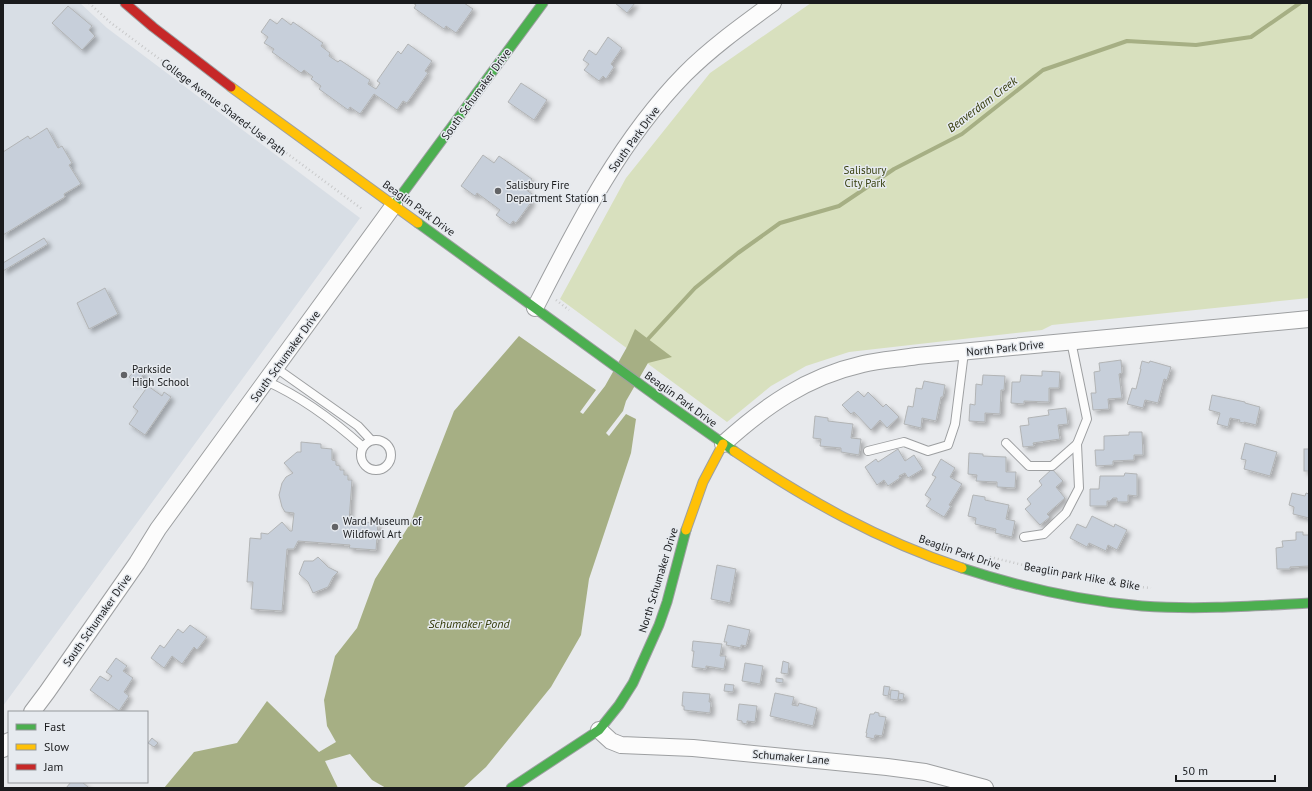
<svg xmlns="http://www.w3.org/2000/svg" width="1312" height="791" font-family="'PT Sans',sans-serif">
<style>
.built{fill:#d8dee5}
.green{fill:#d8e0be}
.water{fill:#a6af84}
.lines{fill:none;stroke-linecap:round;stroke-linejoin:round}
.stream{stroke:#a6af84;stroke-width:4}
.building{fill:#c7cfda;stroke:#b2b4b5;filter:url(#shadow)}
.lane-casing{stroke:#9d9fa1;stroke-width:10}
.street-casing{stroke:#9d9fa1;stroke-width:18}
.fast-casing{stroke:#9d9fa1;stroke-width:11}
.slow-casing{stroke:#9d9fa1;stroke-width:11}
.jam-casing{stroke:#9d9fa1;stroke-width:11}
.path{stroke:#c8c9ca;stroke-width:2.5;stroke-dasharray:1 3;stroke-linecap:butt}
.lane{stroke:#fcfcfc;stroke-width:8}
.street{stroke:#fcfcfc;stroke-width:16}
.fast{stroke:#4caf50;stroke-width:9}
.slow{stroke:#ffc107;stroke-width:9}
.jam{stroke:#c62828;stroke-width:9}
.poi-dot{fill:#626366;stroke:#e6eaef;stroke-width:1.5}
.labels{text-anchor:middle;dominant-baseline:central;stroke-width:3;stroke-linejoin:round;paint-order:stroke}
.street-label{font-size:11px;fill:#1a1b1d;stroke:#e6eaef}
.park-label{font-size:11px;fill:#37400f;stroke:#e6eaef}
.poi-label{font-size:11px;fill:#1a1b1d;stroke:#e6eaef;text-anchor:start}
.water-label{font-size:12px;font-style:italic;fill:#323907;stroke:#e6eaef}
</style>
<defs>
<filter id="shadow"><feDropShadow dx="3.5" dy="3.5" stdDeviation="2" flood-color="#0004"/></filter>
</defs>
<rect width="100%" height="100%" fill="#e8eaed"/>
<path class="built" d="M3,3h77l27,25 253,190 -357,488z"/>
<path class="green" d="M811,3h498v295l-257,27 -10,5 -193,22 -43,14 -35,20 -44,36 -167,-123 66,-121 84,-105z"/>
<path class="water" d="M635,329l37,28 -24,6 -22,38 -3,10 -17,22 3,3 17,-22 10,5 -5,34 -42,126 -8,56 -30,52 -65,80 -23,21h-77l-14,-8 -22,-26 -25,7 13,27h-174l30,-36 43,-9 30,-42 52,51 17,-10 -9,-16 -3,-26 11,-44 22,-28 18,-49 35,-55 44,-113 65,-75 77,54 -16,22 3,2 22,-28 22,-39z"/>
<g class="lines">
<path class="stream" d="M648,339l47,-51 43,-35 42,-30 59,-17 55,-37 68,-35 81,-64 84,-29 69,4 55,-8 49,-34"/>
</g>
<g class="building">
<path d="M413,3h51l9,6 -17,24 -10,-7 -2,3 -30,-21 2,-3z"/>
<path d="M615,3h20l-8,10z"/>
<path d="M68,6l24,20 -3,4 6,6 -13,14 -30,-27z"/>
<path d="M282,18l9,7 2,-3 30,21 -2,3 9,7 -1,3 9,6 2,-2 30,20 -2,4 8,5 4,-6 -3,-2 21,-30 3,3 7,-10 24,17 -7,10 3,2 -21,30 -4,-2 -6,9 -23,-16 -14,20 -10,-7 -2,3 -29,-21 2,-3 -10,-7 2,-2 -9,-7 -3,3 -29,-21 2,-3 -10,-6 4,-6 -7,-5 9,-13 7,5z"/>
<path d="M608,37l14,11 -11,16 3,3 -8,12 -3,-3 -4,5 -15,-11 5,-6 -6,-4 6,-10 7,5z"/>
<path d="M521,83l26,17 -13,20 -26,-18z"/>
<path d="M47,128l11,20 4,-2 10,17 -3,2 12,19 -17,10 1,3 -62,38v-83l25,-16 2,3z"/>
<path d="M483,155l11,8 5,-7 33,23 -7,10 7,5 -3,5 3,2 -16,22 -3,-2 -3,4 -14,-10 4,-5 -23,-17 -2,3 -14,-10z"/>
<path d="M44,238l4,6 -45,27v-8z"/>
<path d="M105,288l13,26 -29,15 -12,-26z"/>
<path d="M1121,360l1,13 -3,1 3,24 -14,1 1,10 -16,1 -2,-17h5l-2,-21 6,-1 -1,-8z"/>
<path d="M1142,361l7,2 1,-2 21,6 -4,13 -3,-1 -6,24 -13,-3 -2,8 -16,-4 5,-16 4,1 5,-20h-1z"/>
<path d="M137,368l7,6 -8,9 -7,-6z"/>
<path d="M1042,371l18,1 -1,16h-10v14l-25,-1v3l-13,-1 1,-21h8l1,-7 21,1z"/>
<path d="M983,375l22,1 -1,14h-3l-1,24 -15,-1v9l-16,-1 1,-17 5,1 1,-21 6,1z"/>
<path d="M924,381l21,4 -2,12h-2l-5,24 -14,-3 -1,10 -17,-4 4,-18 5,1 3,-19 6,1z"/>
<path d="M148,386l14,10 2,-4 7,5 -26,38 -16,-11 9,-13 -5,-4z"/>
<path d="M858,391l6,6 4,-5 15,15 3,-3 13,13 -12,11 -7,-8 -9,10 -17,-18 -3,2 -9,-9z"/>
<path d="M1212,395l33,7v1l15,4 -4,18 -12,-3v1l-5,-1 1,-2 -10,-2 -2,9 -11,-3 3,-11 -11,-3z"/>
<path d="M1066,408l2,16 -10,1 2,14 -27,4 1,3 -11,1 -3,-21 9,-1 -1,-7 21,-3 -1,-5z"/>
<path d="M815,416l13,2v3l25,3 -2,14 10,1 -2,16 -18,-3v-4l-21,-2 1,-7 -8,-1z"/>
<path d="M1129,432h13l1,23h-9v5l-21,1v4l-17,1 -1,-16h9v-14l25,-1z"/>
<path d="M301,442l20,2v4l11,1v11l4,1v4l4,1v4h4v5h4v5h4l-3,41 29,2 -2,27 -27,-2 1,-3 -52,-4 -4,8h-7l-5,62 -31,-2 2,-27h-6l3,-44 11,1v-6l7,1 14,-12 8,9h2l2,-18 -9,-1 -3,-5 -3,-12 3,-12 4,-6 7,-4 -9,-10 13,-11h4z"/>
<path d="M1245,443l32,9 -7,24 -26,-7 2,-9 -5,-1z"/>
<path d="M898,449l7,12 9,-6 9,14 -15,9 -3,-5 -6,3 1,2 -12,8 -4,-6 -7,5 -12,-18 11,-8 2,3z"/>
<rect x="1304" y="449" width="5" height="22"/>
<path d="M969,453l14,1v2l23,1v15h10l-1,16 -18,-1v-5l-21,-1 1,-6 -9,-1z"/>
<path d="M941,459l14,9 -5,9 12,7 -13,21 2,1 -7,11 -18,-11 5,-7 -6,-4 11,-18 -4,-2z"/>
<path d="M1052,469l11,12 -7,6 9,11 -18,16 3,3 -10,8 -15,-16 6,-5 -4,-5 15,-14 -3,-4z"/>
<path d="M1125,473l12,1v22l-9,-1v7h-11v-4h-4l-3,3h-3v5h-17v-17h9l1,-13h24z"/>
<path d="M1292,493l13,3 1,-3 3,1v24l-16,-4 1,-7 -5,-2z"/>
<path d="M973,495l12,2v3l24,5 -3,14 9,2 -3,16 -17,-4 1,-4 -21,-5 1,-6 -8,-2z"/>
<path d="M1092,516l22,11 1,-3 12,6 -10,20 -9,-5 -2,6 -17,-8 -2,4 -17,-9 7,-14 9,4z"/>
<path d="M1296,532h7v3h6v31l-19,1v2h-13l-1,-21 7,-1 -1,-6 14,-1z"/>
<path d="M318,557l10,10 10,5 -5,5 -5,10 -15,6 -5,-11 -9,-8 5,-13h9z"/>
<path d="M717,565l19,4 -6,34 -19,-4z"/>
<path d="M190,625l17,12 -10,13 -3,-3 -12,17 -10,-8 -8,12 -13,-10 9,-13 4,3 14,-19 5,4z"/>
<path d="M728,625l22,5 -4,16 -5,-1v3l-15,-3 1,-3h-3z"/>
<path d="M693,641l29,3 -2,12h6l-2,13 -18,-3v3l-14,-2 2,-16h-2z"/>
<path d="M116,658l11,8 -4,5 10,7 -9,14 5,4 -10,15 -29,-21 10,-14 8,5 4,-5 -6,-4z"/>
<path d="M783,661l6,2 -1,11 -7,-1z"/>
<path d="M745,663l18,3 -3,18 -18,-3z"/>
<path d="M776,678l7,1v4l-7,-1z"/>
<path d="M725,684l9,1 -1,7 -9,-1z"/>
<path d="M884,686l6,1 -2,9 -5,-1z"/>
<path d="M891,690l8,1 -1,9 -8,-1z"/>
<path d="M683,692l27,2 -1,8h2l-1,11 -26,-3v-4h-2z"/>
<path d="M775,693l19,4 -2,8 6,1 1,-3 18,5 -4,18 -43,-10z"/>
<path d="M899,693l5,1 -1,6 -5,-1z"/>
<path d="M739,704l18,2 -2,16 -8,-1v3l-5,-1v-2l-5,-1z"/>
<path d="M875,712l4,1v3l7,1 -4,19 -7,-1 -1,4 -8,-2 1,-4h-1l4,-19h4z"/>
<path d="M152,738l6,5 -4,4 -6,-4z"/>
<path d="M71,782h11l6,5 -1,1h-21z"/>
</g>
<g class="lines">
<defs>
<g id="lane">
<path d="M276,368l82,58 13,14"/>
<path d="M266,381c36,16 68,40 97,66"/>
<circle cx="376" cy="455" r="15"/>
<path d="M1006,443l23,23h23l25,-22 10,-25 -16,-78"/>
<path d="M868,451l36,-9 24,9 20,-6 7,-21 9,-72"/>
<path d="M1024,537l20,-3 22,-21 13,-25 -2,-44"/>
</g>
<g id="street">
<path d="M535,308c42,-82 85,-168 150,-234 27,-27 58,-49 88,-71"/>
<path d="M723,444c42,-38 83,-67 140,-80 17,-4 36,-5 54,-8l392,-37"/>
<path d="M32,712l15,-20 90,-129 21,-34 236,-324"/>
<path d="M599,730l12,11 10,4 72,3 194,19 38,5 60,16"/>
<path d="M3,749l6,-8"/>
</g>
<g id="fast">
<path d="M394,205l149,-202"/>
<path d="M418,223l245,178 71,50"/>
<path d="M962,568c58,19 119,33 180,38 56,4 112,0 167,-3"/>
<path d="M511,788l88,-58 20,-25 14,-22 26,-58 8,-23 19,-72"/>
</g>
<g id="slow">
<path d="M231,87l187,136"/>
<path d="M734,451c73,49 144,89 228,117"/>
<path d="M686,530l17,-48 20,-38"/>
</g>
<path id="jam" d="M125,3l28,24 78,60"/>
</defs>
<use href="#lane" class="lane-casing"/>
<use href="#street" class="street-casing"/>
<use href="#fast" class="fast-casing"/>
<use href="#slow" class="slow-casing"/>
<use href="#jam" class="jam-casing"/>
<g class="path">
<path d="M89,3l22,20 251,186"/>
<path d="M556,300l13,10"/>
<path d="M990,557c53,13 107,26 161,31"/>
</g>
<use href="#lane" class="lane"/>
<use href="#street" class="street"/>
<use href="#fast" class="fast"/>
<use href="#slow" class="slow"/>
<use href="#jam" class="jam"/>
</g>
<g class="poi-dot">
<circle cx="498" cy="191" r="4"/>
<circle cx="124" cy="375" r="4"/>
<circle cx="335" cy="527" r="4"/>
</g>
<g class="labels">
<g class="street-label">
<text transform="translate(476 94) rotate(-54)">South Schumaker Drive</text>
<text transform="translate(224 107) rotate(37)">College Avenue Shared-Use Path</text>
<text transform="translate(634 139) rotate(-54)">South Park Drive</text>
<text transform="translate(419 208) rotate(36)">Beaglin Park Drive</text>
<text transform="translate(1005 348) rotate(-6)">North Park Drive</text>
<text transform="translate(285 356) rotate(-54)">South Schumaker Drive</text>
<text transform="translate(681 399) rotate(36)">Beaglin Park Drive</text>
<text transform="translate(960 552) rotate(19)">Beaglin Park Drive</text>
<text transform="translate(1082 576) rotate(10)">Beaglin park Hike &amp; Bike</text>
<text transform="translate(658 580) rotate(-73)">North Schumaker Drive</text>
<text transform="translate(97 620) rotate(-55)">South Schumaker Drive</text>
<text transform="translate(791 757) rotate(5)">Schumaker Lane</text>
</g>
<g class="park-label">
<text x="865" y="170">Salisbury<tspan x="865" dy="13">City Park</tspan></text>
</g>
<g class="poi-label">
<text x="506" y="185">Salisbury Fire<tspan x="506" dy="13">Department Station 1</tspan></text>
<text x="132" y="369">Parkside<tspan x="132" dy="13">High School</tspan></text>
<text x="343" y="521">Ward Museum of<tspan x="343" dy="13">Wildfowl Art</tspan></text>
</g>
<g class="water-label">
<text transform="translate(982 104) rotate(-37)">Beaverdam Creek</text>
<text x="469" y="623">Schumaker Pond</text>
</g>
</g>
<rect width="1312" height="791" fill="none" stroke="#1a1b1d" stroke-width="8"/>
<rect x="8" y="711" width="140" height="72" fill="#e6eaef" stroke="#94979b"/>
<rect x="16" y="724" width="20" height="6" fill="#4caf50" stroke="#94979b"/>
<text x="44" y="731" font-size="12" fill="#1a1b1d">Fast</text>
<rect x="16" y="744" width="20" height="6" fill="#ffc107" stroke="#94979b"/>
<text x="44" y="751" font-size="12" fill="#1a1b1d">Slow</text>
<rect x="16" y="764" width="20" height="6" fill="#c62828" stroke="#94979b"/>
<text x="44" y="771" font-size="12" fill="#1a1b1d">Jam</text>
<path d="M1176 775v6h99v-6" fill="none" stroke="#1a1b1d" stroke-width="2"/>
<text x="1182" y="775" font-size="12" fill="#1a1b1d" stroke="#e6eaef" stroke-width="3" paint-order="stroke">50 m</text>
</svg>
